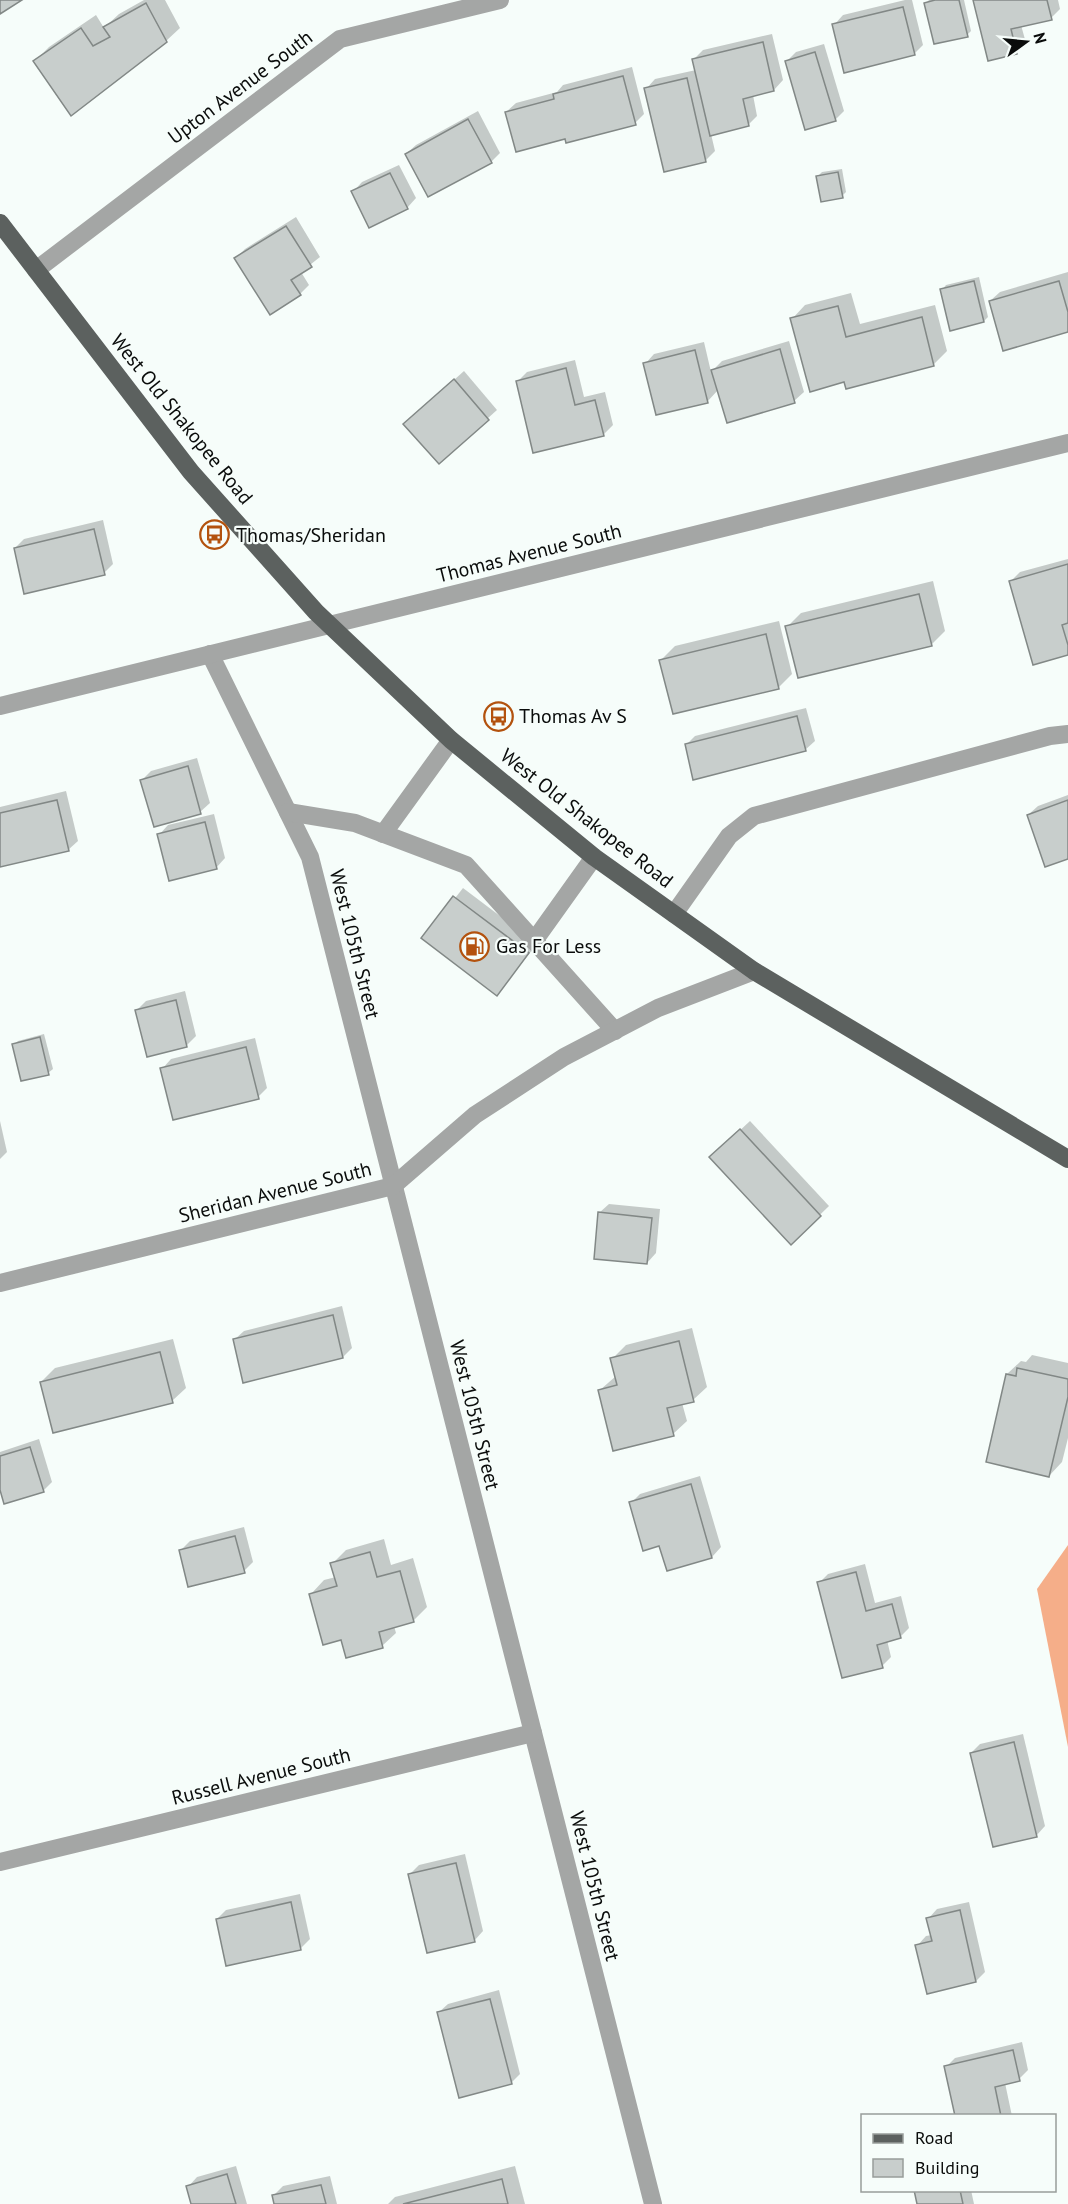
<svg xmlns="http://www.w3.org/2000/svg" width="1068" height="2204" font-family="'PT Sans',sans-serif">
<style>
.forest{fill:#f5ae89}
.shadow{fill:#0003}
.building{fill:#c8cecc;stroke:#828886;stroke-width:1.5}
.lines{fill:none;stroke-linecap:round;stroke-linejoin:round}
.minor{stroke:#a4a6a5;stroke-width:18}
.major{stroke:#5c615f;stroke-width:18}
.labels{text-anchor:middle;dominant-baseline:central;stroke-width:4.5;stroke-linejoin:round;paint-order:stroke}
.street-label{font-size:20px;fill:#0a0c0b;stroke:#f6fdfa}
.poi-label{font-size:20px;fill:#0a0c0b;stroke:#f6fdfa;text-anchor:start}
</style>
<rect width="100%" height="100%" fill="#f6fdfa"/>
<path class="forest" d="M1068,1545v202l-31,-158z"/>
<g class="shadow">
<path d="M144,0h21l15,28 -14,13 -131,20 14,-14 47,-32 8,13 15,-14z"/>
<path d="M905,0h7l11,45 -9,9 -80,-29 9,-10z"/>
<path d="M929,0h35l7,31 -4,4 -41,-32z"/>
<path d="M975,0h83l2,9 -9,9 -30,7 5,18 -9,9z"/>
<path d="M772,34l11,46 -9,10 -21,5 4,21 -9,9 -37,9 4,17 -9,9 -60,-71 9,-10 41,-9 -3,-10 10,-10z"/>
<path d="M824,44l20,67 -9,9 -48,-59 9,-9z"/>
<path d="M632,67l12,47 -9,9 -69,15 -60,-26 10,-9 41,-11 6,-7z"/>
<path d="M478,111l22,42 -9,9 -85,-8 10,-9z"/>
<path d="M399,165l17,33 -9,10 -54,-16 9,-10z"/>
<path d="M842,169l4,23 -4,4 -25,-19 5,-5z"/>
<path d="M296,217l24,40 -19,15 8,13 -9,9 -64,-36 9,-9z"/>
<path d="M1068,272v58l-78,-29 10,-9z"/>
<path d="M979,277l9,40 -4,4 -42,-31 4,-5z"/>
<path d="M851,293l9,31 75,-19 12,46 -14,14 -88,15 -53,-61 13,-14z"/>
<path d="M789,341l15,51 -10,9 -76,-11 -11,12 -62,-38 9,-10 50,-12 7,30 11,-11z"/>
<path d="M575,360l9,37 21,-5 8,33 -9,9 -69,17 -17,-70 9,-9z"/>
<path d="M464,371l33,39 -58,52 -24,-47z"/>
<path d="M103,520l10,44 -9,9 -89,-25 9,-9z"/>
<path d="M1068,559v94l-57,-72 9,-9z"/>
<path d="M933,581l12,50 -14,14 -144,-18 14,-14z"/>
<path d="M779,621l13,53 -14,14 -117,-28 14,-14z"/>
<path d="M806,708l9,33 -10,9 -119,-5 9,-9z"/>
<path d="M197,758l13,45 -10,9 -58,-32 9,-9z"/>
<path d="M66,791l12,50 -10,9 -68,16v-59z"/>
<path d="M1068,795v63l-40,-43 10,-9z"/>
<path d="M214,814l11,44 -9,10 -57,-33 9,-10z"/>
<path d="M463,888l74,56 -40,50 -73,-56z"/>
<path d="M185,991l11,45 -9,9 -39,10 -12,-44 10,-10z"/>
<path d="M44,1034l9,35 -5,4 -34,-28 4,-4z"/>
<path d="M255,1038l12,50 -9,9 -96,-28 9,-10z"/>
<path d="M0,1121l7,31 -7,7z"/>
<path d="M750,1121l79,85 -38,37 -70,-95z"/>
<path d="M609,1204l51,5 -4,44 -9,10 -48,-50z"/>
<path d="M342,1306l10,42 -9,9 -109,-17 10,-9z"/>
<path d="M692,1328l15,59 -14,13 -11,3 5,18 -14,13 -73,-44 16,-14 -4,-17 14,-14z"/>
<path d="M173,1339l13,49 -14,13 -131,-19 14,-14z"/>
<path d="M1032,1355l36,8v75l-6,24 -13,14 -42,-102 14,-13 5,1z"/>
<path d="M39,1439l13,43 -9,9 -43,-7v-32z"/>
<path d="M700,1476l21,71 -9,10 -44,12 -8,-25 -29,-41 9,-9z"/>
<path d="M244,1527l9,35 -9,9 -63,-21 9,-9z"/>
<path d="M384,1539l7,26 22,-7 14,49 -14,14 -19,5 2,7 -14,13 -40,-8 -31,-44 13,-14 12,-3 -4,-13 14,-14z"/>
<path d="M865,1564l10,39 26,-7 8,32 -9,9 -13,3 4,17 -9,9 -63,-83 9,-9z"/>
<path d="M1023,1734l22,92 -9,10 -65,-83 9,-9z"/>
<path d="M465,1854l18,77 -9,10 -64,-67 9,-9z"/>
<path d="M300,1894l10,45 -9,9 -74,17 -10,-46 9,-9z"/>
<path d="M969,1902l16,70 -9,9 -48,11 -11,-46 9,-10 6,-1 -4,-16 9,-10z"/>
<path d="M499,1990l21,84 -9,9 -73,-70 10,-9z"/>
<path d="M1022,2042l6,28 -9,9 -14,4 7,33h-55l-11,-49 9,-9z"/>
<path d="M236,2166l11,38h-54l-5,-17 9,-10z"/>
<path d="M515,2166l10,38h-137l7,-7z"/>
<path d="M330,2176l7,28h-61l-2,-9 9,-9z"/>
<path d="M915,2190h56l3,14h-55z"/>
</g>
<g class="building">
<path d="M0,0h22l-22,14z"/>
<path d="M935,0h24l9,37 -34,7 -10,-41z"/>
<path d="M973,0h74l5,20 -41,9 6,25 -29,7z"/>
<path d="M146,3l21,39 -96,74 -38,-55 48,-33 12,18 17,-9 -7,-10z"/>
<path d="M903,7l12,48 -71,18 -12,-49z"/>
<path d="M763,42l11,49 -31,8 6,27 -39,10 -18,-77z"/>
<path d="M815,52l21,69 -31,9 -20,-69z"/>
<path d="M623,76l13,49 -70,18 -1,-4 -49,13 -11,-40 49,-13 -1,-5z"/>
<path d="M687,78l19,84 -42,10 -20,-84z"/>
<path d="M468,119l24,44 -64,34 -23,-43z"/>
<path d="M838,172l5,26 -22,4 -5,-26z"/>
<path d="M390,173l18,36 -39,19 -18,-37z"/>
<path d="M286,226l26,41 -21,13 10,15 -31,20 -36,-57z"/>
<path d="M974,281l10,41 -34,9 -10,-42z"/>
<path d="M1059,281l9,31v20l-65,19 -14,-50z"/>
<path d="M838,306l8,31 76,-20 12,49 -88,23 -2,-7 -34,10 -20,-74z"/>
<path d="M780,349l15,54 -68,20 -16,-53z"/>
<path d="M695,350l13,53 -52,12 -13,-52z"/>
<path d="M566,368l9,37 20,-5 9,36 -71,17 -17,-72z"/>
<path d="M454,379l35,41 -50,44 -36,-40z"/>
<path d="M94,529l11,46 -81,19 -10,-46z"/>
<path d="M1068,564v59l-6,2 6,20v10l-35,10 -24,-84z"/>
<path d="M919,594l13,52 -134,32 -13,-52z"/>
<path d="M766,634l13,55 -106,25 -14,-54z"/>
<path d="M797,716l9,35 -113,29 -8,-36z"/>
<path d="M188,766l13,48 -47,13 -14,-47z"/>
<path d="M57,800l12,51 -69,16v-54z"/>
<path d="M1068,800v59l-23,8 -18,-52z"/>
<path d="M205,822l12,47 -48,12 -12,-47z"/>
<path d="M453,896l76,57 -32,43 -76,-58z"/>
<path d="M176,1000l11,47 -40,10 -12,-47z"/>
<path d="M40,1037l9,38 -28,6 -9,-37z"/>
<path d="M246,1047l13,52 -86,21 -13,-52z"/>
<path d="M740,1129l81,87 -30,29 -82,-88z"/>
<path d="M598,1212l54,6 -5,46 -53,-5z"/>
<path d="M333,1315l10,43 -100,25 -10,-44z"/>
<path d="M679,1341l15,61 -27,6 7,28 -61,15 -15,-61 19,-5 -7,-27z"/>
<path d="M160,1352l13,51 -120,30 -13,-51z"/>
<path d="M1017,1368l51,11v18l-19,80 -63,-15 20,-88 10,2z"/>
<path d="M30,1447l14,45 -40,12 -4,-14v-34z"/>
<path d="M691,1484l21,74 -45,13 -8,-25 -16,5 -14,-49z"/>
<path d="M235,1536l10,37 -57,14 -9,-37z"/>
<path d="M370,1552l7,25 23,-6 14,51 -35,10 4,16 -37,10 -5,-18 -18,5 -14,-51 28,-8 -7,-23z"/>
<path d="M856,1572l10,39 26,-7 9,34 -24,7 6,23 -41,10 -25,-96z"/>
<path d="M1014,1742l23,95 -44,10 -23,-94z"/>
<path d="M456,1863l19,79 -48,11 -19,-79z"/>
<path d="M291,1902l10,48 -75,16 -10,-47z"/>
<path d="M960,1910l16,72 -49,12 -12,-49 17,-4 -6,-23z"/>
<path d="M490,1999l22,85 -53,14 -22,-86z"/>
<path d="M1013,2050l7,31 -25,6 6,29h-46l-11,-50z"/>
<path d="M227,2174l9,30h-45l-5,-18z"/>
<path d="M502,2179l6,25h-105z"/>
<path d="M321,2185l5,19h-52l-2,-9z"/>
<path d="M914,2190h46l3,14h-46z"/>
</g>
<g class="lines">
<g class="minor">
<path d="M36,270l304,-231 160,-39"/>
<path d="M210,654l100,203 343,1347"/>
<path d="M0,706l1068,-263"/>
<path d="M288,812l67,11 111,42 149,166"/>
<path d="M383,834l68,-94"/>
<path d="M674,914l55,-78 25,-20 296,-80 18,-2"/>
<path d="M534,941l60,-84"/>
<path d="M0,1283l393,-97 82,-71 89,-58 94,-49 96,-37"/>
<path d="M0,1862l533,-129"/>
</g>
<path class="major" d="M0,223l191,249 125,140 135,128 143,117 160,114 314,188"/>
</g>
<defs>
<symbol id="bus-ring" viewBox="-11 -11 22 22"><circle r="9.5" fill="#f6fdfa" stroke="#b3520e" stroke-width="1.5"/><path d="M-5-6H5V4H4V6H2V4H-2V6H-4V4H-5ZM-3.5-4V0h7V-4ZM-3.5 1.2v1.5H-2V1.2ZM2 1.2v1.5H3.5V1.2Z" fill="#b3520e"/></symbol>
<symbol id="fuel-ring" viewBox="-11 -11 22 22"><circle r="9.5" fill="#f6fdfa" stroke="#b3520e" stroke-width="1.5"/><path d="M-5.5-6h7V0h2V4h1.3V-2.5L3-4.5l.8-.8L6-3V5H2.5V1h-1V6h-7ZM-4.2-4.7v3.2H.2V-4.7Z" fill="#b3520e"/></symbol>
</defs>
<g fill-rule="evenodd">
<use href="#bus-ring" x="198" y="518" width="33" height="33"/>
<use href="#bus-ring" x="482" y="700" width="33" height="33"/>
<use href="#fuel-ring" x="458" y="930" width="33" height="33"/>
</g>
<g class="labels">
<g class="street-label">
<text transform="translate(240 87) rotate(-37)">Upton Avenue South</text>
<text transform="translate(182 419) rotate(51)">West Old Shakopee Road</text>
<text transform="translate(529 553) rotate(-14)">Thomas Avenue South</text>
<text transform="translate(587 818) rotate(38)">West Old Shakopee Road</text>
<text transform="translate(355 944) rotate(76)">West 105th Street</text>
<text transform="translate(275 1192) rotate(-14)">Sheridan Avenue South</text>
<text transform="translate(475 1415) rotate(76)">West 105th Street</text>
<text transform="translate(261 1776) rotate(-14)">Russell Avenue South</text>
<text transform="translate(595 1886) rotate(76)">West 105th Street</text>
</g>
<g class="poi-label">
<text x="236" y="535">Thomas/Sheridan</text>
<text x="519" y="716">Thomas Av S</text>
<text x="496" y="946">Gas For Less</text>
</g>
</g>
<rect x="861" y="2114" width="195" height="78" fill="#f6fdfa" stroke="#989d9a" stroke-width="1.5"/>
<rect x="873" y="2134" width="30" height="9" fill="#5c615f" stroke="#989d9a" stroke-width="1.5"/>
<text x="915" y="2144" font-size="18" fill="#0a0c0b">Road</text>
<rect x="873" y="2159" width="30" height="18" fill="#c8cecc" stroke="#989d9a" stroke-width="1.5"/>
<text x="915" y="2174" font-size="18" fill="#0a0c0b">Building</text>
<g transform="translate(1026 42) rotate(75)" stroke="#f6fdfa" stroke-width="4.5" paint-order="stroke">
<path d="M0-4.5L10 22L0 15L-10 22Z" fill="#0a0c0b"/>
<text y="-9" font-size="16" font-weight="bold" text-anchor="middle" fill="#0a0c0b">N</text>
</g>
</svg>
